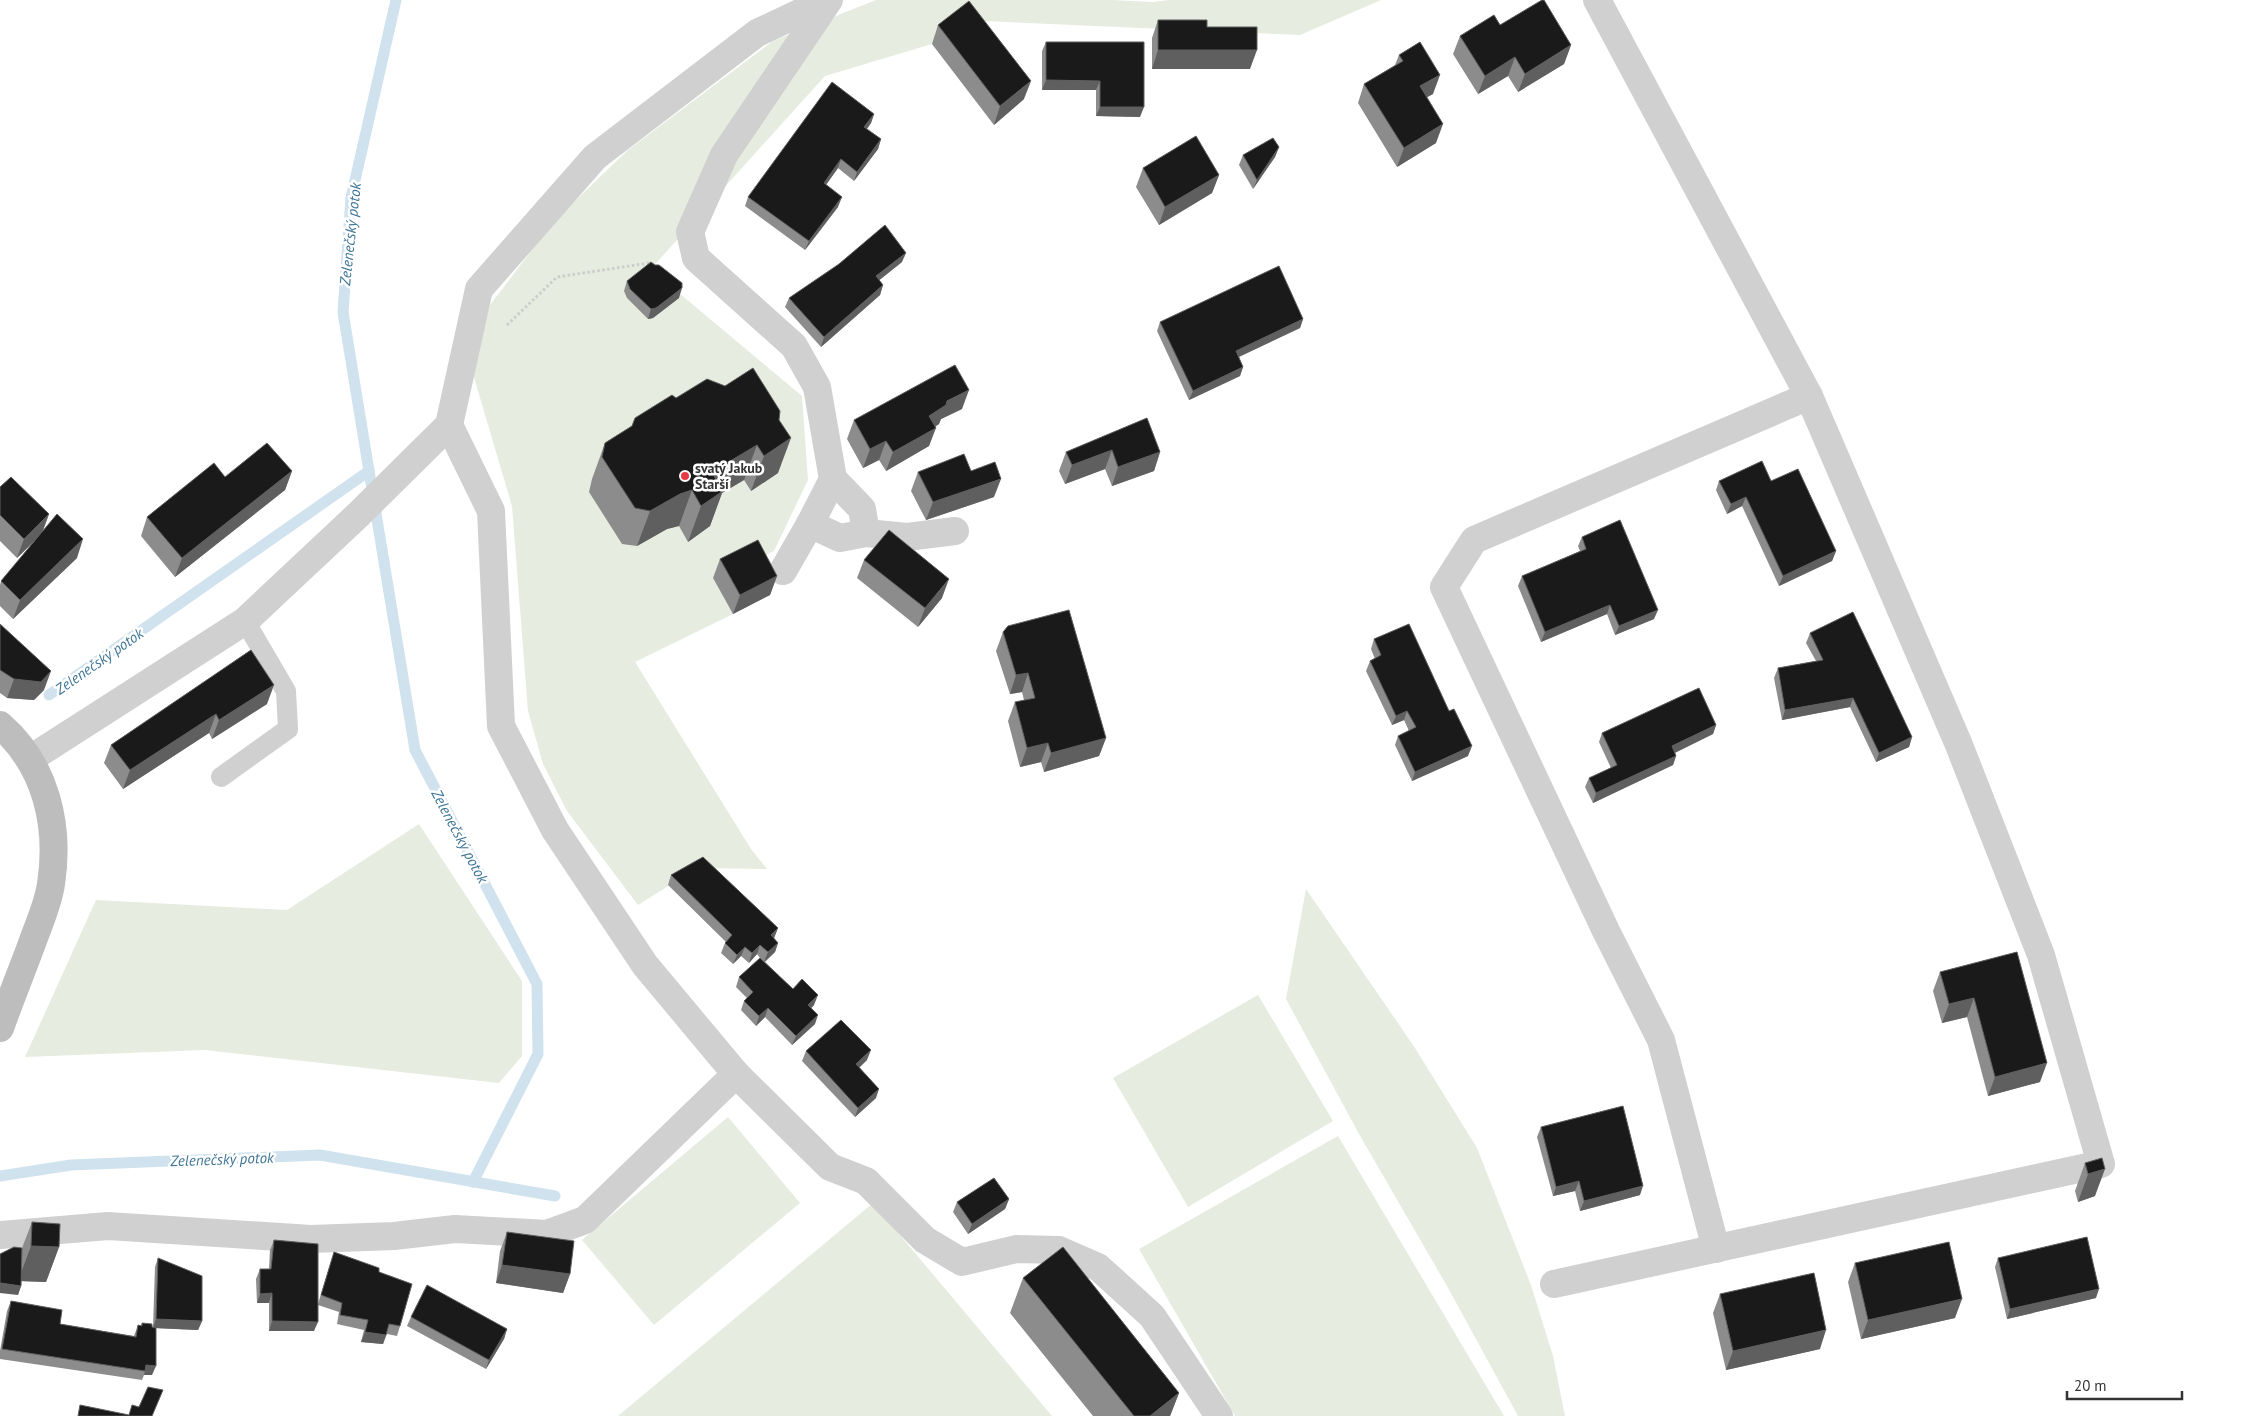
<svg xmlns="http://www.w3.org/2000/svg" width="2242" height="1416" font-family="'PT Sans',sans-serif">
<style>
.green{fill:#e6ecdf;fill-rule:evenodd}
.lines{fill:none;stroke-linecap:round;stroke-linejoin:round}
.stream{stroke:#cfe2ee;stroke-width:11}
.path{stroke:#cdcdcd;stroke-width:3;stroke-dasharray:2.5 2.5;stroke-linecap:butt}
.lane{stroke:#d0d0d0;stroke-width:20}
.street{stroke:#d0d0d0;stroke-width:28}
.secondary{stroke:#bdbdbd;stroke-width:28}
.wall{fill:#8c8c8c}
.shaded-wall{fill:#5f5f5f}
.building{fill:#1a1a1a;stroke:#5f5f5f}
.poi-dot{fill:#e63946;stroke:#fff;stroke-width:2}
.labels{text-anchor:middle;dominant-baseline:central;stroke-width:5;stroke-linejoin:round;paint-order:stroke}
.poi-label{font-size:14px;font-weight:bold;fill:#333;stroke:#fff;text-anchor:start}
.water-label{font-size:15px;font-style:italic;fill:#3f7597;stroke:#fff}
</style>
<rect width="100%" height="100%" fill="#fff"/>
<g class="green">
<path d="M876,0h235l42,2 16,-2h212l-81,35 -338,-15 -30,24 -107,32 -177,196 5,46 25,-20 1,-5 123,103 6,84 -34,71 -22,11 -39,16 20,36 -98,48 116,187 16,20 -70,-1 -59,37 -71,-94 -24,-47 -15,-53 -16,-205 -39,-132 17,-69 63,-83 75,-72 145,-109zM778,473l-27,18 -7,-11 -35,21 -30,25 -12,3 -75,-50z"/>
<path d="M419,824l103,157v75l-23,27 -295,-33 -179,7 71,-157 191,10z"/>
<path d="M1306,889l109,159 62,100 54,137 22,71 12,60h-47l-71,-130 -88,-152 -73,-135z"/>
<path d="M1258,995l75,126 -145,86 -75,-129z"/>
<path d="M728,1117l72,86 -146,122 -72,-85z"/>
<path d="M1338,1136l166,280h-269l-96,-167z"/>
<path d="M873,1203l179,213h-434z"/>
</g>
<g class="lines">
<g class="stream">
<path d="M369,471l46,279 122,234 1,70 -65,128"/>
<path d="M49,695l320,-224 -26,-159 8,-114 45,-198"/>
<path d="M0,1176l71,-11 249,-10 235,41"/>
</g>
<path class="path" d="M507,325l50,-48 92,-14 3,2"/>
<path class="lane" d="M221,777l67,-48 -2,-38 -41,-70"/>
<g class="street">
<path d="M810,524l30,14 26,-5 -4,-24 -29,-30"/>
<path d="M866,533l41,4 48,-6"/>
<path d="M783,571l27,-47 23,-45 -16,-92 -23,-41 -98,-88 -6,-26 34,-77 105,-155"/>
<path d="M30,759l215,-138 113,-106 91,-90 30,-136 116,-132 162,-124 70,-33"/>
<path d="M736,1074l94,93 36,14 59,59 37,22 54,-13 43,1 39,17 54,49 67,100"/>
<path d="M0,1235l108,-9 203,13 83,-3 61,-7 92,5 38,-14 151,-146 -91,-109 -90,-135 -54,-104 -10,-215 -42,-86"/>
<path d="M1716,1249l-55,-209 -55,-109 -162,-344 30,-47 335,-144"/>
<path d="M1554,1284l547,-120 -60,-209 -82,-210 -150,-349 -212,-396"/>
</g>
<path class="secondary" d="M0,725c46,40 60,100 51,159 -3,21 -13,42 -20,62 -10,27 -21,54 -31,82"/>
</g>
<g class="wall">
<path d="M1158,20l92,49h-98v-31z"/>
<path d="M938,25l86,74 -30,26 -62,-81z"/>
<path d="M1500,25l71,20 -7,19 -46,28 -10,-16 -30,18 -25,-40 7,-18z"/>
<path d="M1046,42h98l-4,75 -44,-1v-26h-54v-39z"/>
<path d="M1399,55l34,39 -7,3 10,46 -39,24 -39,-64 6,-19 31,-19z"/>
<path d="M874,114l-3,9 -4,6 14,10 -3,10 -24,32 -16,-13 -12,17 12,22 -33,43 -60,-44 3,-9z"/>
<path d="M1279,147l-4,10 -22,32 -14,-24 4,-10z"/>
<path d="M1143,168l76,7 -7,18 -53,32 -23,-38z"/>
<path d="M902,262l-23,18 4,5 -3,10 -59,52 -36,-40 4,-9z"/>
<path d="M627,281l52,17 -26,20 -5,1 -21,-21 -3,-7z"/>
<path d="M1303,319l-3,9 -61,29 4,10 -3,9 -51,24 -32,-69 3,-9z"/>
<path d="M676,398l103,22 -1,53 -27,18 -7,-11 -22,13 -12,33 -22,16 -9,-16 -12,3 -30,17 -15,-2 -33,-52 3,-13 13,-36z"/>
<path d="M962,409l-21,10 -2,5 -4,3 -6,19 -43,25 -7,-11 -16,8 -16,-29 7,-19z"/>
<path d="M1147,418l13,34 -6,19 -42,15 -7,-17 -40,15 -6,-13 7,-19z"/>
<path d="M292,471l-7,19 -110,87 -34,-41 6,-19z"/>
<path d="M971,471l23,26 -68,23 -15,-29 7,-19z"/>
<path d="M1719,481h52l65,70 -4,10 -53,25 -37,-80 -15,8 -11,-24z"/>
<path d="M0,487l49,27 -7,19 35,25 -64,61 -13,-13v-21l1,-4 40,-46 -24,23 -17,-17z"/>
<path d="M1582,537l72,82 -39,16 -8,-21 -66,28 -23,-56 4,-10 58,-25 -2,-5z"/>
<path d="M720,559l57,17 -7,19 -37,19 -20,-36z"/>
<path d="M864,560l78,38 -24,29 -61,-49z"/>
<path d="M0,624l44,66 -10,10 -27,-2 -7,-5z"/>
<path d="M1003,632l103,106 -7,18 -55,16 -3,-10 -21,5 -12,-46 7,-19 9,-2 -2,-8 -12,2 -14,-43z"/>
<path d="M1810,633l102,104 -3,10 -33,15 -26,-55 -68,13 -8,-42 4,-10 38,-7 -10,-18z"/>
<path d="M1374,639l94,117 -56,25 -17,-36 3,-9 11,-5 -5,-11 -12,5 -26,-54 4,-10 5,-2 -4,-10z"/>
<path d="M251,650l16,54 -55,35 -3,-6 -86,56 -19,-26 7,-18z"/>
<path d="M1716,725l-3,9 -38,19 1,3 -3,9 -80,38 -8,-16 4,-9 22,-10 -12,-26 3,-9z"/>
<path d="M671,875l107,53 -4,10 4,5 -3,9 -10,10 28,27 21,16 -3,3 4,16 -23,21 -27,-28 -9,9 -15,-16 3,-9 3,-3 -11,-11 3,-10 21,-19 -3,-4 -8,9 -8,-7 -8,8 -12,-11 4,-10 1,-1 -58,-57z"/>
<path d="M2017,952l23,130 -52,14 -21,-79 -25,6 -9,-32 7,-19z"/>
<path d="M806,1051l61,9 -8,7 17,31 -21,19 -53,-56z"/>
<path d="M1541,1127l99,68 -60,16 -5,-20 -22,5 -16,-59z"/>
<path d="M2085,1163l10,33 -17,6 -3,-11z"/>
<path d="M1009,1199l-4,10 -37,25 -15,-22 4,-10z"/>
<path d="M32,1222l27,25 -13,35 -25,-1v5l-3,9 4,-47z"/>
<path d="M507,1232l63,42 -7,19 -67,-10 4,-32z"/>
<path d="M274,1240l44,64 16,-52 45,20 21,54 -3,10 -10,-2 -4,10 -22,-2 3,-12 -27,-6 2,-12 -21,-7 -4,26h-45v-28h-12l-1,-24 4,-10h9l1,-19z"/>
<path d="M158,1258l44,63 -4,9 -42,-2 -4,47h-8l-2,5 -142,-21v-8l7,-40 4,-10 49,23 74,12 4,-11 3,1 1,-3 11,4 2,-60z"/>
<path d="M1998,1258l98,40 -89,21 -12,-52z"/>
<path d="M1855,1263l100,55 -94,21 -13,-57z"/>
<path d="M1023,1278l156,115 -9,23h-77l-83,-103z"/>
<path d="M1720,1294l100,55 -94,21 -13,-57z"/>
<path d="M411,1317l96,12 -3,10 -18,30 -79,-43z"/>
</g>
<g class="shaded-wall">
<path d="M1571,45l-7,19 -46,28 7,-18z"/>
<path d="M1158,50h99l-7,19h-98z"/>
<path d="M1515,57l-7,19 -30,18 7,-18z"/>
<path d="M1440,75l-7,19 -20,11 7,-19z"/>
<path d="M1046,80l54,1 -4,9h-54z"/>
<path d="M1031,81l-7,18 -30,26 6,-19z"/>
<path d="M1100,107h44l-4,10 -44,-1z"/>
<path d="M874,114l-3,9 -10,14 3,-10z"/>
<path d="M1443,124l-7,19 -39,24 7,-19z"/>
<path d="M881,139l-3,10 -24,32 3,-9z"/>
<path d="M1279,147l-4,10 -22,32 4,-9z"/>
<path d="M841,159l-3,9 -18,25 4,-10z"/>
<path d="M1219,175l-7,18 -53,32 6,-18z"/>
<path d="M842,197l-4,10 -33,43 4,-9z"/>
<path d="M906,253l-4,9 -30,24 4,-10z"/>
<path d="M883,285l-3,10 -59,52 3,-10z"/>
<path d="M682,288l-3,10 -26,20 -5,1 3,-10z"/>
<path d="M1303,319l-3,9 -68,32 4,-9z"/>
<path d="M1243,367l-3,9 -51,24 4,-9z"/>
<path d="M969,390l-7,19 -21,10 -2,5 -17,10 7,-18 18,-15z"/>
<path d="M936,428l-7,18 -43,25 7,-19z"/>
<path d="M791,438l-13,35 -27,18 13,-35z"/>
<path d="M886,441l-7,19 -16,8 7,-19z"/>
<path d="M757,445l-13,35 -22,13 -12,33 -22,16 13,-36 13,-30 8,-10z"/>
<path d="M1112,450l-7,19 -40,15 7,-19z"/>
<path d="M1160,452l-6,19 -42,15 6,-19z"/>
<path d="M292,471l-7,19 -110,87 7,-19z"/>
<path d="M1001,479l-7,18 -68,23 7,-18z"/>
<path d="M692,490l-13,36 -12,3 -30,17 13,-35 30,-17z"/>
<path d="M1746,497l-4,9 -15,8 4,-10z"/>
<path d="M49,514l-7,19 -25,25 7,-19z"/>
<path d="M83,539l-6,19 -64,61 7,-19z"/>
<path d="M1836,551l-4,10 -53,25 4,-10z"/>
<path d="M777,576l-7,19 -37,19 7,-19z"/>
<path d="M949,579l-7,19 -24,29 7,-19z"/>
<path d="M1610,605l-3,9 -66,28 4,-10z"/>
<path d="M1658,610l-4,9 -39,16 4,-9z"/>
<path d="M51,671l-7,19 -10,10 -27,-2 7,-19z"/>
<path d="M1028,673l-6,19 -12,2 6,-19z"/>
<path d="M274,685l-7,19 -55,35 7,-19z"/>
<path d="M1853,698l-3,9 -68,13 3,-10z"/>
<path d="M1407,711l-3,9 -12,5 4,-9z"/>
<path d="M216,714l-7,19 -86,56 7,-19z"/>
<path d="M1716,725l-3,9 -45,22 4,-10z"/>
<path d="M1912,737l-3,10 -33,15 3,-9z"/>
<path d="M1106,738l-7,18 -55,16 7,-19z"/>
<path d="M1048,743l-7,19 -21,5 7,-19z"/>
<path d="M1472,746l-4,10 -56,25 3,-9z"/>
<path d="M1676,756l-3,9 -80,38 3,-10z"/>
<path d="M778,928l-4,10 -7,7 4,-10z"/>
<path d="M778,943l-3,9 -11,10 4,-10z"/>
<path d="M760,945l-3,9 -8,9 3,-10z"/>
<path d="M745,947l-4,9 -8,8 4,-9z"/>
<path d="M818,995l-4,10 -9,10 3,-10z"/>
<path d="M1974,998l-7,19 -25,6 7,-19z"/>
<path d="M768,1008l-3,9 -9,9 3,-10z"/>
<path d="M818,1015l-3,9 -23,21 4,-9z"/>
<path d="M871,1050l-4,10 -14,14 3,-10z"/>
<path d="M2047,1063l-7,19 -52,14 7,-19z"/>
<path d="M879,1089l-3,9 -21,19 3,-9z"/>
<path d="M2105,1169l-10,27 -17,6 10,-28z"/>
<path d="M1579,1181l-4,10 -22,5 3,-9z"/>
<path d="M1643,1186l-3,9 -60,16 4,-10z"/>
<path d="M1009,1199l-4,10 -37,25 4,-10z"/>
<path d="M31,1246l28,1 -13,35 -28,-1z"/>
<path d="M502,1265l68,9 -7,19 -67,-10z"/>
<path d="M0,1283l21,3 -3,9 -18,-2z"/>
<path d="M2099,1289l-3,9 -89,21 3,-10z"/>
<path d="M272,1293l-3,10h-12l3,-9z"/>
<path d="M1962,1299l-7,19 -94,21 7,-19z"/>
<path d="M156,1319l46,2 -4,9 -45,-2z"/>
<path d="M272,1321l46,1 -4,9h-45z"/>
<path d="M507,1329l-3,10 -18,30 3,-9z"/>
<path d="M1826,1330l-6,19 -94,21 7,-19z"/>
<path d="M365,1332l21,3 -3,9 -22,-2z"/>
<path d="M146,1365l10,1 -4,9h-8l1,-4z"/>
<path d="M1179,1393l-9,23h-20z"/>
</g>
<g class="building">
<path d="M1542,0h2l27,45 -46,29 -10,-17 -30,19 -25,-40 34,-21 6,10z"/>
<path d="M969,1l62,80 -31,25 -62,-81z"/>
<path d="M1158,20h49v7h50v23h-99z"/>
<path d="M1046,42h98v65h-44v-26l-54,-1z"/>
<path d="M1420,42l20,33 -20,11 23,38 -39,24 -40,-64 39,-23 -4,-6z"/>
<path d="M832,82l42,32 -10,13 17,12 -24,33 -16,-13 -17,24 18,14 -33,44 -61,-44z"/>
<path d="M1196,136l23,39 -54,32 -22,-39z"/>
<path d="M1273,138l6,9 -22,33 -14,-25z"/>
<path d="M885,225l21,28 -30,23 7,9 -59,52 -35,-39 50,-34z"/>
<path d="M651,262l4,3h4l23,18v5l-26,20 -5,1 -21,-20 -3,-8z"/>
<path d="M1279,266l24,53 -67,32 7,16 -50,24 -33,-69z"/>
<path d="M955,365l14,25 -22,11 -1,4 -17,11 7,12 -43,24 -7,-11 -16,8 -16,-29z"/>
<path d="M753,368l27,43 -1,9 12,18 -27,18 -7,-11 -35,21 -1,6 -7,4 9,15 -22,15 -9,-16 -12,4 -30,17 -15,-3 -33,-51 3,-14 27,-17 3,-8 37,-23 4,3 31,-19 18,7z"/>
<path d="M1147,418l13,34 -42,15 -6,-17 -40,15 -6,-13z"/>
<path d="M267,443l25,28 -110,87 -35,-41 67,-54 11,14z"/>
<path d="M964,454l7,17 24,-9 6,17 -68,23 -15,-30z"/>
<path d="M1762,461l9,20 27,-12 38,82 -53,25 -37,-79 -15,7 -12,-23z"/>
<path d="M11,477l38,37 -25,25 -24,-24v-28z"/>
<path d="M57,514l26,25 -63,61 -19,-19z"/>
<path d="M1620,520l38,90 -39,16 -9,-21 -65,27 -23,-56 64,-27 -4,-12z"/>
<path d="M889,530l60,49 -24,29 -61,-48z"/>
<path d="M758,540l19,36 -37,19 -20,-36z"/>
<path d="M1069,610l37,128 -55,15 -3,-10 -21,5 -12,-46 20,-4 -7,-25 -12,2 -13,-43 5,-6z"/>
<path d="M1853,612l59,125 -33,16 -26,-55 -68,12 -7,-42 45,-8 -13,-27z"/>
<path d="M0,624l51,47 -10,11 -27,-3 -14,-9z"/>
<path d="M1409,624l40,87 5,-2 18,37 -57,26 -17,-36 18,-9 -9,-16 -11,5 -26,-55 11,-6 -7,-16z"/>
<path d="M251,650l23,35 -55,35 -3,-6 -86,56 -19,-25z"/>
<path d="M1699,688l17,37 -44,21 4,10 -80,37 -7,-15 28,-13 -15,-32z"/>
<path d="M703,857l75,71 -7,7 7,8 -10,9 -8,-7 -8,8 -7,-6 -8,8 -12,-12 7,-8 -61,-60z"/>
<path d="M2017,952l30,111 -52,14 -21,-79 -25,6 -9,-32z"/>
<path d="M760,958l33,31 9,-10 16,16 -10,10 10,10 -22,21 -28,-28 -9,8 -15,-15 9,-9 -14,-15z"/>
<path d="M841,1020l30,30 -15,14 23,25 -21,19 -52,-57z"/>
<path d="M1623,1106l20,80 -59,15 -5,-20 -23,6 -15,-60z"/>
<path d="M2102,1158l3,11 -17,5 -3,-11z"/>
<path d="M994,1178l15,21 -37,25 -15,-22z"/>
<path d="M32,1222l28,2 -1,23 -28,-1z"/>
<path d="M507,1232l67,9 -4,33 -68,-9z"/>
<path d="M2087,1237l12,52 -89,20 -12,-51z"/>
<path d="M274,1240l44,4v78l-46,-1v-28l-12,1v-25h11z"/>
<path d="M1949,1242l13,57 -94,21 -13,-57z"/>
<path d="M14,1247l8,1 -1,38 -21,-3v-29z"/>
<path d="M1063,1247l116,146 -29,23h-16l-111,-138z"/>
<path d="M334,1252l45,16v4l33,12 -12,42 -11,-2 -3,11 -21,-3 3,-12 -28,-5 2,-12 -21,-8z"/>
<path d="M158,1258l44,18v45l-46,-2z"/>
<path d="M1814,1273l12,57 -93,21 -13,-57z"/>
<path d="M427,1285l80,44 -18,31 -78,-43z"/>
<path d="M11,1301l51,9 -2,14 76,13 2,-12 4,1v-3l10,1v3l4,1v38l-10,-1 -1,6 -143,-22z"/>
<path d="M148,1387l15,3 -11,26h-74l2,-11 49,10 3,-10 7,2z"/>
</g>
<circle class="poi-dot" cx="685" cy="476" r="5"/>
<g class="labels">
<g class="poi-label">
<text x="695" y="468">svatý Jakub<tspan x="695" dy="16">Starší</tspan></text>
</g>
<g class="water-label">
<text transform="translate(350 234) rotate(-84)">Zelenečský potok</text>
<text transform="translate(99 661) rotate(-35)">Zelenečský potok</text>
<text transform="translate(460 836) rotate(62)">Zelenečský potok</text>
<text transform="translate(222 1159) rotate(-2)">Zelenečský potok</text>
</g>
</g>
<path d="M2067 1391v8h115v-8" fill="none" stroke="#333333" stroke-width="2.5"/>
<text x="2074" y="1391" font-size="15" fill="#333333" stroke="#ffffff" stroke-width="4" paint-order="stroke">20 m</text>
</svg>
